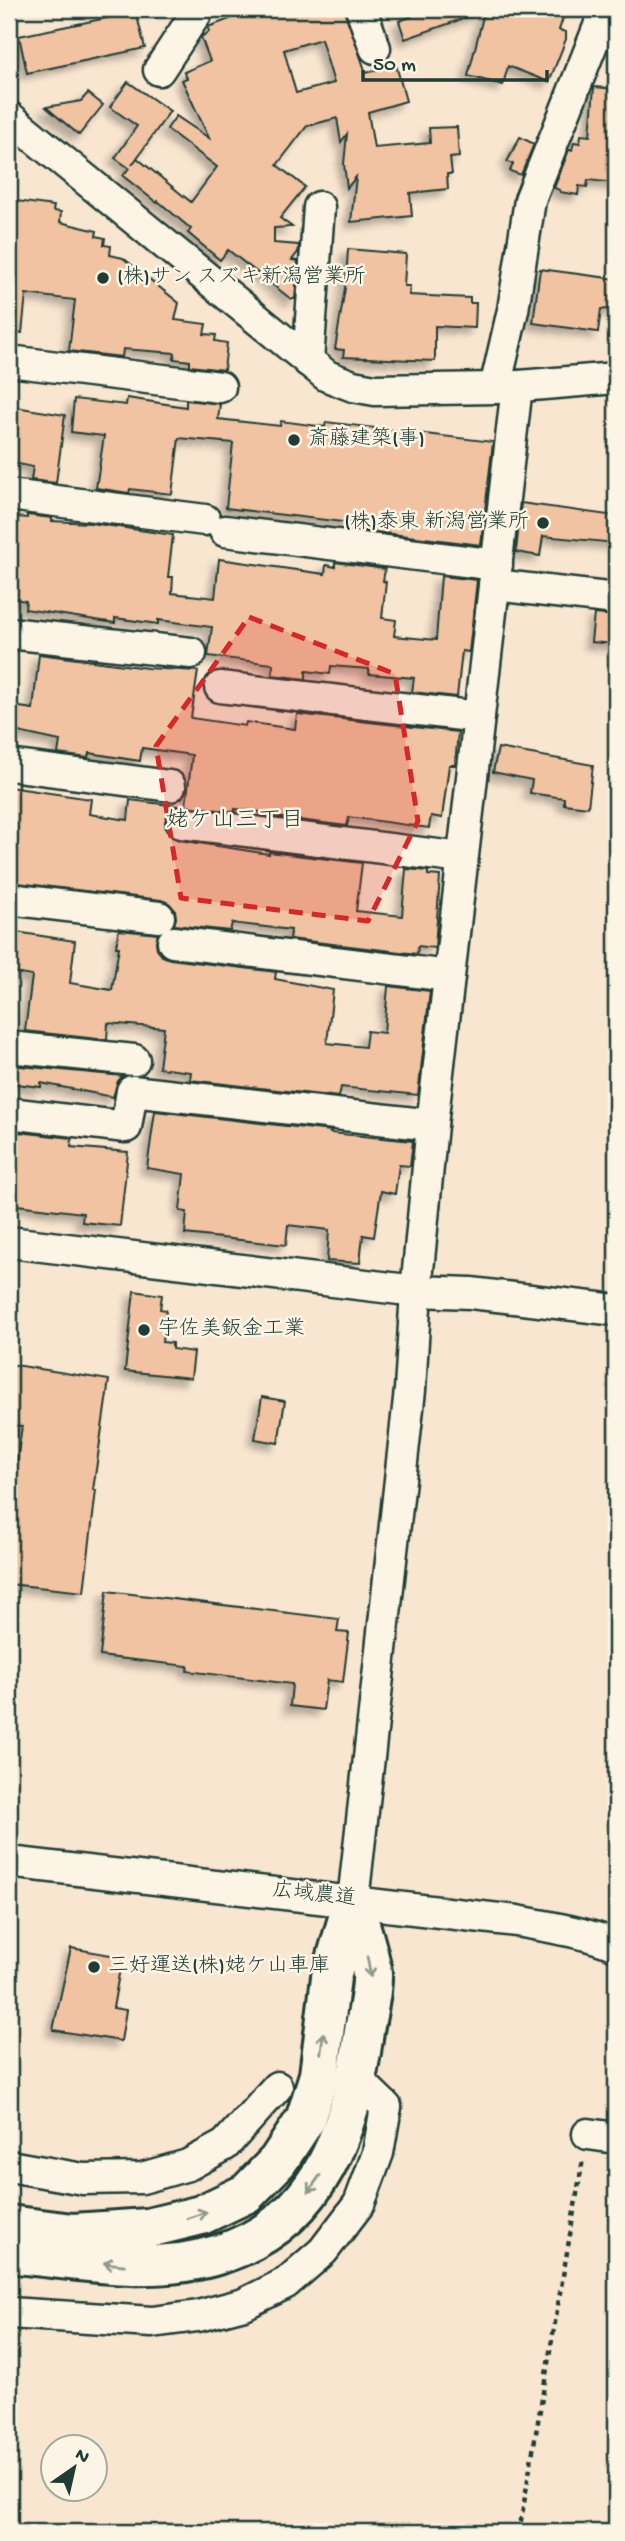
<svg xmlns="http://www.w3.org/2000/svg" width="625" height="2541" font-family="'Gochi Hand','Klee One',sans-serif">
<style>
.building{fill:#f2c3a2;stroke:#1f3d34;stroke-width:2;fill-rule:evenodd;filter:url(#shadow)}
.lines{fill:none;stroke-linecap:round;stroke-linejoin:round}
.minor-casing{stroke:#1f3d34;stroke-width:35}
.highway-casing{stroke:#1f3d34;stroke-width:44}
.path{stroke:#1f3d34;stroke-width:4.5;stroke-dasharray:5 5;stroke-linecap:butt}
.minor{stroke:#fcf5e5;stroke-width:30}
.highway{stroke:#fcf5e5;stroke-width:38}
.oneway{stroke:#8e998c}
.marked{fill:#d62828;fill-opacity:0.2;stroke:#d62828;stroke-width:5;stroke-dasharray:14 9;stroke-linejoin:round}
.poi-dot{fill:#1f3d34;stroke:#fcf5e5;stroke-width:2.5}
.labels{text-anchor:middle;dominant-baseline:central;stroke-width:5;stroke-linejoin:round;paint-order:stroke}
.poi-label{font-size:21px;fill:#1f3d34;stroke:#fcf5e5;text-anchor:start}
.street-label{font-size:21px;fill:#1f3d34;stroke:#fcf5e5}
.neighbourhood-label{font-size:23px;fill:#1f3d34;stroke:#fcf5e5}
</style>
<defs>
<filter id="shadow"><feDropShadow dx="-6" dy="6" stdDeviation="3.5" flood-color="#0004"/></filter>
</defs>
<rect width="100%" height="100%" fill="#f9e6d1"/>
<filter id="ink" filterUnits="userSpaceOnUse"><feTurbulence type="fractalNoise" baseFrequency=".0143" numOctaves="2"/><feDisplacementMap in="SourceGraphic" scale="14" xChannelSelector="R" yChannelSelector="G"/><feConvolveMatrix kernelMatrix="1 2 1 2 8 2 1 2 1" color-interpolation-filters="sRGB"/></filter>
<g filter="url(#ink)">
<g class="building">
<path d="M257,9h87l22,64 30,-8 10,36 -38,11 6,36 56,-5 -1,-15 28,-1 2,30 -9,1 2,16h-5l1,15 -38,4 2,23 -61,6 5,-45 -9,11 -3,-24 3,-30 -6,8 -4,-24 -30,8 -30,39 28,22 -25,31 12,9 -18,1v15l25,2 -1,7 -6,8 6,1 -3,38h-4l-63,-49 -8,10 -32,-27 3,-4 -33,-28 -1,2 -34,-27 6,-8 -14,-10 22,-32 -27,-19 18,-25 42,29 -38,54 5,-7 54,44 26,-35 -50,-38 9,-13 33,22 -27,-58 5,-2 -3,-6 26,-11 -9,-24 8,-5 -1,-5zM321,39l13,44 -38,10 -12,-43z"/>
<path d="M405,9h77v3l-77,27 -6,-18 12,-4z"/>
<path d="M485,9h81l-7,21 7,2v7l-17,43 -41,-16 -5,19 -35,-9z"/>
<path d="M136,12l9,36 -118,25 -8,-37z"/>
<path d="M594,87l22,2v94l-28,-3 -1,7 -8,-1 -1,9 -18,-3v-2l-6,-2 15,-38h3l2,-8 6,1 1,-8 9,1z"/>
<path d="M88,93l15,12 -24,30 -33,-28 35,-6z"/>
<path d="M520,137l14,7 -13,31 -11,-4 3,-7 -6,-2z"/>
<path d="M9,200l45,6 -1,5 8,1 -1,10 37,9 -1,5 9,2 -1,7 7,1 -1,9 13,3 56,45 -4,17 31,4 -2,10 12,1 -1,6 12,2 -3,27 -34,-4v-5l-16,-2 1,-6 -52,-4 -1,8 -53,-6 6,-51 -49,-6 -4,39 -13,-1z"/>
<path d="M348,249l58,5 -2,32h6l-1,9 61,3v5h6l-1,25 -40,-2v35l-92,-4 1,-7 -9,-1 11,-67z"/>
<path d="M540,269l76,10v26l-2,5 -13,-1 -3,23 -65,-9z"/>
<path d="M127,398l59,9v-7l34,4 -2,15 62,7 1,-5 44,6 1,-5 167,20 -12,103 -122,-15 1,-6 -134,-16 7,-65 -54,-5 -7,56 -42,-5 -1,4 -33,-5 8,-52 -33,-4 3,-33 52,6z"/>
<path d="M9,406l56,9 -9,68 -25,-3 2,-13 -24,-5z"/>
<path d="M521,503l95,13v27l-73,-7 -3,20 -24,-4z"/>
<path d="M27,515l25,3v3l39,2 82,12 -5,42h5l-1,16 43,5 4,-39 106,15 1,-9 9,2v-5l50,7 -2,12 3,1 -4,36 14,2 -2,16 42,4 5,-64 36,4 -8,72 -7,-1 -5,46 -45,-5 2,-14 -45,-4v-5l-38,-3 -1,8 -24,-3v8l-34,-4 1,-11 -65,-8 4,-29 -54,-7v4l-43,-6v5l-90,-14 1,-8 -17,-3v-82l18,2z"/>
<path d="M594,614l22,2v28l-25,-2z"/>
<path d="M39,654l108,14 51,3 -7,47 54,8 1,-4 49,7 2,-15 161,18 -3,33h-6l-7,53 -11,-2 -2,12 -80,-11 -2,9 -72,-9v-3l-40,-5v3l-49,-6 6,-51 -50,-7 -2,13 -51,-8 -1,5 -30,-4 2,-13 -51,-11 4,-24 20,3z"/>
<path d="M498,748l95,17 -5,42 -24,-3v-6l-34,-5 2,-13 -39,-8z"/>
<path d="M9,787l82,12 -2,15 39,6 2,-20 48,6 -9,6 -4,10 1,8 6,7 7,3 90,14v-2l93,11 -6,48 46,5 4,-47 22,2v4l12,1 -5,72 -17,-2 -1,8 -127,-15 1,-9 -59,-7 -2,8 -56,-6 2,-7 -1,-8 -6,-7 -8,-3 -152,-18z"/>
<path d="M119,930l39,4 -2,7 1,8 5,7 8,3 106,13 -1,7 58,11 -6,53 38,4 2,-16 17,2 4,-47 42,5 -12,104 -77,-8 -2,10 -149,-17 1,-8 -32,-4 5,-40 -56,-5 -1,17 -82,-9 7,-55 -23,-4v-41l66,10 -5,42 42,7 7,-43h-3z"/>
<path d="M9,1065l114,11 -5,5 -5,16 -72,-14v4l-32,-4z"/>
<path d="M155,1111l176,20 -1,2 83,8 -3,25 -11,-1 -4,29 -14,-3 -7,46 -11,-2 -3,28 -33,-2 2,-31 -41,-5 -2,20 -101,-11 2,-22 -7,-1 4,-37 -37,-6z"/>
<path d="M9,1131l63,7 -1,9 57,5 -8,74 -38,-4 1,-9 -74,-9z"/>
<path d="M134,1291l28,4 -2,14 6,1 -4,32 10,1v6l22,3 -3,26 -66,-7z"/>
<path d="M9,1364l100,16 -16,110h3l-12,102 -75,-8v-104l5,1 8,-55 -13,-1z"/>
<path d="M262,1397l23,4 -7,42 -23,-4z"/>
<path d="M107,1591l232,28 -2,13 12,1 -6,49 -16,-2 -4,30 -33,-4 2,-22 -105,-13 1,-5 -88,-10z"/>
<path d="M71,1948l51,9 -9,51 13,2 -5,31 -68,-11z"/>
</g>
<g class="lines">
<defs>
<g id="minor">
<path d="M361,9l14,39"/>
<path d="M159,70l40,-61"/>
<path d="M9,117l318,259 26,10 22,4 120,-2 121,-10"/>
<path d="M9,361l211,26"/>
<path d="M308,361l11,-154"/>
<path d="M495,388l18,-78 17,-110 76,-191"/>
<path d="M9,495l196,25"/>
<path d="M225,531l272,34"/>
<path d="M494,585l122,14"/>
<path d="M9,633l182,20"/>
<path d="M220,687l259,30"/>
<path d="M9,765l161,21"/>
<path d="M182,823l280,35"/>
<path d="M9,899l150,18"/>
<path d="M173,942l276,34"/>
<path d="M9,1047l125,13"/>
<path d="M9,1113l117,14 6,-36 300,34"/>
<path d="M9,1242l407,49 55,2 145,17"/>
<path d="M9,1862l508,59c33,6 67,11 99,24"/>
<path d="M353,1901l57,-511 6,-99 16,-166 85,-739"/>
<path d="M588,2134l28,4"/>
<path d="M9,2166l74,13 59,-1 46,-13 37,-20 52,-58"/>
<path d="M9,2313l143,9 46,-6 46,-12 42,-21 37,-32 36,-47 19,-51 8,-46 -28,-27"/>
</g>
<g id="highway">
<path d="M9,2225l64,8 75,-5 53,-13 46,-22 31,-32 27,-41 14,-45 12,-98 22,-76"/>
<path d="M9,2253c69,7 144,23 211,1 102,-32 132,-128 144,-223 3,-18 9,-40 8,-58 -3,-24 -13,-49 -19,-72"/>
</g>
</defs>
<use href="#minor" class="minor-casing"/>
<use href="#highway" class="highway-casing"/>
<path class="path" d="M519,2532l64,-373"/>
<use href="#minor" class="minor"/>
<use href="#highway" class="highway"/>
</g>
<defs><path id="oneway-shaft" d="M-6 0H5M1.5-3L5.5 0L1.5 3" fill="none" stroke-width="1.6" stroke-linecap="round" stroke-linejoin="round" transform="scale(1.75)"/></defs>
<g class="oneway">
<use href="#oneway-shaft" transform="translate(369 1967) rotate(80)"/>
<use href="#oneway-shaft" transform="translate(322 2043) rotate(-83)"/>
<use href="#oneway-shaft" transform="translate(314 2184) rotate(125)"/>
<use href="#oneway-shaft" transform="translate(197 2215) rotate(-18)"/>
<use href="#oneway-shaft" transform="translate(114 2264) rotate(-174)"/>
</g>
</g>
<path class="marked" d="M249,617l146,57 23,147 -50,100 -187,-23 -25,-152z"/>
<g class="poi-dot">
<circle cx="103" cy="278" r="7"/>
<circle cx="294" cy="440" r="7"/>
<circle cx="543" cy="523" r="7"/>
<circle cx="144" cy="1330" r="7"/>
<circle cx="94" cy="1967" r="7"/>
</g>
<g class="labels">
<g class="poi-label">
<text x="117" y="278">(株)サン スズキ新潟営業所</text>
<text x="308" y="440">斎藤建築(事)</text>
<text x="529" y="523" text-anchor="end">(株)泰東 新潟営業所</text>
<text x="158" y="1330">宇佐美鈑金工業</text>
<text x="108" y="1967">三好運送(株)姥ケ山車庫</text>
</g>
<g class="street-label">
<text transform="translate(314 1896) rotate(6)">広域農道</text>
</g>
<g class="neighbourhood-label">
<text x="235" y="821">姥ケ山三丁目</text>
</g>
</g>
<rect width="625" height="2541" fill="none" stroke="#fcf5e5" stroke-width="35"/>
<rect x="18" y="18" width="590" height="2506" fill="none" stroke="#1f3d34" stroke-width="2.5" filter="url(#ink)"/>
<g transform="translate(74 2468) rotate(34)"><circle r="33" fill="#fcf5e5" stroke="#a4ab9e" stroke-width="2"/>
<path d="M0-5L12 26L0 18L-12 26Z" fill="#1f3d34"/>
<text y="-10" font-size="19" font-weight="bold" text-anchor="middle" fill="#1f3d34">N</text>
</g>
<path d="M363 70v10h184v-10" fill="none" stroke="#1f3d34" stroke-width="3.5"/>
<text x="373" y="70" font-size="21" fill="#1f3d34" stroke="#fcf5e5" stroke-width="5" paint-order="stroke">50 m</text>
</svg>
